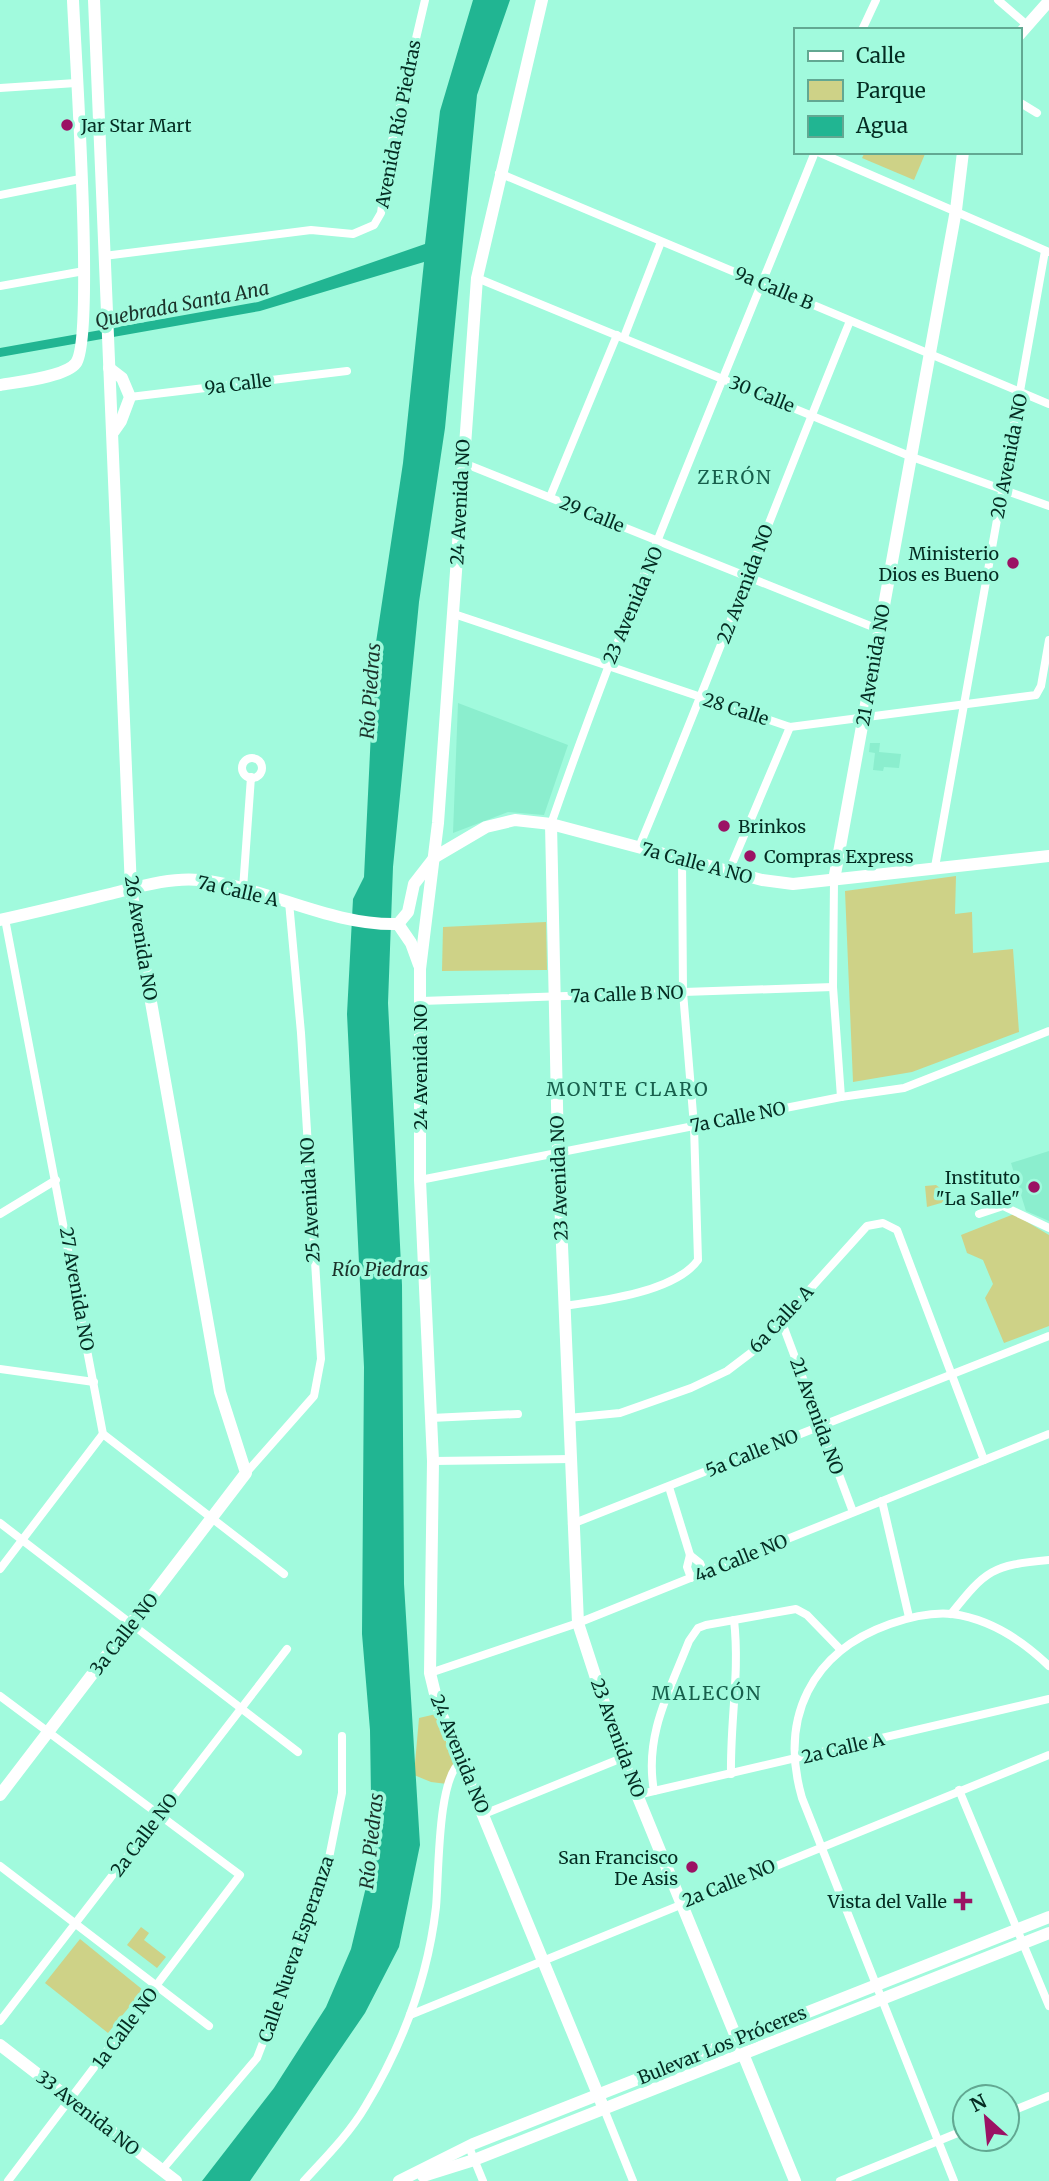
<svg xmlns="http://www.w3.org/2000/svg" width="1049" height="2181" font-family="Merriweather,serif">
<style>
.built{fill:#8beece}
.green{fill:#ced287}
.water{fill:#21b592}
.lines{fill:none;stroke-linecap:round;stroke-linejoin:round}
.street{stroke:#fff;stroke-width:8}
.secondary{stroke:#fff;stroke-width:12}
.poi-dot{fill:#9b1264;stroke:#a1fadd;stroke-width:2.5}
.labels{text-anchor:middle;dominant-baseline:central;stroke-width:7;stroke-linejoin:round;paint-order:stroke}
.street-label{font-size:18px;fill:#042c22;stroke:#a1fadd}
.poi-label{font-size:18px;fill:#042c22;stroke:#a1fadd;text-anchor:end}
.water-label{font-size:19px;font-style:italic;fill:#1b322a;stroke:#a1fadd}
.neighbourhood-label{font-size:19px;letter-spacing:2px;fill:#175f4c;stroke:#a1fadd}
</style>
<rect width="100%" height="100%" fill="#a1fadd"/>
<g class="built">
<path d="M458,703l110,42 -24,70 -36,-3 -55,21z"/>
<path d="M870,743h10l-1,9 22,2 -2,14 -15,-1 -1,4 -10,-1 2,-17 -6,-1z"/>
<path d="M1049,1151v70l-23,-10 -15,-48z"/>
</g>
<g class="green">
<path d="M865,152h55l5,2 -11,26 -52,-22z"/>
<path d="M956,876l-1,38 17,-2 1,41 40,-4 6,83 -107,40 -59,10 -8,-191z"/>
<path d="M546,922l1,48 -105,1 1,-44z"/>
<path d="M936,1185l8,6 4,10 -21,6 -2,-21z"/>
<path d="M1014,1214l35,21v91l-45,17 -19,-45 8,-14 -10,-24 -16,-7 -6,-18z"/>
<path d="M436,1714l20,49 -9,21 -16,-2 -17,-7 5,-57z"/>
<path d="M141,1927l8,6 -5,7 22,17 -9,11 -30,-23z"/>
<path d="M80,1939l63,51 -35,43 -63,-50z"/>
</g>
<path class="water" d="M473,0h37l-33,95 -32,333 -26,174 -26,265 -5,136 14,282 2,299 16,261 -21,102 -34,66 -115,168h-48l72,-93 52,-81 25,-58 21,-87 -2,-132 -8,-96 2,-267 -17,-353 6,-115 11,-22 11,-228 28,-186 21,-201 -164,49 -260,46v-9l258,-46 167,-58 15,-133z"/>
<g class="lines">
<g class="street">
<path d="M998,0l29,25"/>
<path d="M862,30l14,-30"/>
<path d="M0,88l76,-5"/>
<path d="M1019,102l18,11"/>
<path d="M818,152l231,100"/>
<path d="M499,173l550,231"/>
<path d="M0,195l80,-16"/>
<path d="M104,256l207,-26 42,4 21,-9 7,-12 8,-59 36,-154"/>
<path d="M477,278l435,179 137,49"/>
<path d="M0,286l84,-15"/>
<path d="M624,337l37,-95"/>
<path d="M130,397l217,-26"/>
<path d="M461,462l417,167"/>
<path d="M550,497l67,-162"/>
<path d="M454,614l336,113 246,-32 5,-9 8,-46"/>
<circle cx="252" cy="768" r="10"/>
<path d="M551,824c79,-227 174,-448 264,-672"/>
<path d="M639,847c73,-174 139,-351 211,-526"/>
<path d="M935,867l110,-616"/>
<path d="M729,871l61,-144"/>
<path d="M834,880l-1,107 8,110"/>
<path d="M243,889l8,-112"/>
<path d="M5,919l98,515 181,140"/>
<path d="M421,1001l412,-14"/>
<path d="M420,1180l421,-83 63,-9 145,-57"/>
<path d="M0,1214l56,-34"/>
<path d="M979,1214l24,-8 46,22"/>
<path d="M564,1306c37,-5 111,-14 134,-46l-4,-134 -11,-134 -1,-133"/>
<path d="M781,1320l72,192"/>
<path d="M0,1369l94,13"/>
<path d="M431,1418l87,-4"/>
<path d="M568,1418l52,-5 71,-25 36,-17 29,-22 111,-123 16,-3 14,7 87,230"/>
<path d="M433,1461l137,-2"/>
<path d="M246,1473l68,-77 7,-37 -20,-326 -12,-131"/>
<path d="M669,1487l21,68 -3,12 4,11"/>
<path d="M882,1501l27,116"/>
<path d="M0,1523l298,229"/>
<path d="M572,1524l477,-188"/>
<path d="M690,1555l10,8 4,10"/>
<path d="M0,1569l103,-135"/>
<path d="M951,1614c35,-44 41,-49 98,-54"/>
<path d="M430,1673l148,-50 471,-189"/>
<path d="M0,1696l240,179 -232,306"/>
<path d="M731,1774c-1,-52 9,-102 3,-154"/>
<path d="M959,1790l90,216"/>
<path d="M654,1791c-10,-55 15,-99 35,-150l9,-13 8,-3 90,-16 11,6 32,33"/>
<path d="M637,1795l412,-96"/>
<path d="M484,1814l138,-56"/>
<path d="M0,1866l209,160"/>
<path d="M410,2015l639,-260"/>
<path d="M0,2021l287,-372"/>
<path d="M604,2109l29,72"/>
<path d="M1007,2113l42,-17"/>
<path d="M469,2147l14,34"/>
<path d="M162,2170l95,-112 47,-122 24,-73 14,-70v-57"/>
<path d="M304,2181c21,-23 45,-47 61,-74 37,-61 63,-130 71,-200 3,-30 1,-130 25,-145"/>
<path d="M840,2181l125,-51"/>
<path d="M954,2181l-152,-383c-23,-80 9,-146 88,-174 20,-7 41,-12 62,-10 39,5 70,26 97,52"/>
</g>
<g class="secondary">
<path d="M542,0l-65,278 -39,545 -18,146v211l13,281 -3,212 8,33 166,403"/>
<path d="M1019,35l30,-34"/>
<path d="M109,368l13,10 8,19 -9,24 -7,10"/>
<path d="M0,385c17,-3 66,-8 76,-22 19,-26 -1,-312 -3,-363"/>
<path d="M551,824l7,327 20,472 44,135 173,423"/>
<path d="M834,880l122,-670 7,-58"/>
<path d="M0,920c37,-8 73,-17 110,-26 28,-7 60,-17 90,-14 67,7 130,46 198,44l13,19 8,22"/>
<path d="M398,924l10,-12 6,-28 21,-27 51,-30 29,-7 36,4 211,56 31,4 256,-28"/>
<path d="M0,1795l246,-322 -26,-81 -89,-503 -37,-889"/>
<path d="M0,2045l176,136"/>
<path d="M423,2176l51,-16 575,-227"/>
<path d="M399,2181l74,-37 576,-227"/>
</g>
</g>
<g class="poi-dot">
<circle cx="67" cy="125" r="7"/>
<circle cx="1013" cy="563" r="7"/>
<circle cx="724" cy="826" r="7"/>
<circle cx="750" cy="856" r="7"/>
<circle cx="1034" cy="1187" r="7"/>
<circle cx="692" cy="1867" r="7"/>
<path d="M959.5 1890.5h7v7h7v7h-7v7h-7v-7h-7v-7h7z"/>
</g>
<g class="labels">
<g class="street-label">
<text transform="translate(398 124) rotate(-79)">Avenida Río Piedras</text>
<text transform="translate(774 288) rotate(23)">9a Calle B</text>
<text transform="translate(238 384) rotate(-7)">9a Calle</text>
<text transform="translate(762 394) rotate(22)">30 Calle</text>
<text transform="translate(1009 456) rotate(-79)">20 Avenida NO</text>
<text transform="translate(460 502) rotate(-87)">24 Avenida NO</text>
<text transform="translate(592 514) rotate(22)">29 Calle</text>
<text transform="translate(745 584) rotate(-69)">22 Avenida NO</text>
<text transform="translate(633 605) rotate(-67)">23 Avenida NO</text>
<text transform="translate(873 665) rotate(-80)">21 Avenida NO</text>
<text transform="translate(736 709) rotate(18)">28 Calle</text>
<text transform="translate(697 863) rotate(15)">7a Calle A NO</text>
<text transform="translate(238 891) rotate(13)">7a Calle A</text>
<text transform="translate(141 938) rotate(81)">26 Avenida NO</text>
<text transform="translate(627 994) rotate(-2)">7a Calle B NO</text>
<text transform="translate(420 1067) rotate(-90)">24 Avenida NO</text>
<text transform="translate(738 1117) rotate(-11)">7a Calle NO</text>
<text transform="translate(559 1178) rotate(-92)">23 Avenida NO</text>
<text transform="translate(310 1200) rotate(-93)">25 Avenida NO</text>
<text transform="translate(77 1289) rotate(80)">27 Avenida NO</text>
<text transform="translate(781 1319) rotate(-47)">6a Calle A</text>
<text transform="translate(817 1416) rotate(70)">21 Avenida NO</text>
<text transform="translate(752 1453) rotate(-22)">5a Calle NO</text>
<text transform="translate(741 1558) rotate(-22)">4a Calle NO</text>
<text transform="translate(124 1634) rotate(-52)">3a Calle NO</text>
<text transform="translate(618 1738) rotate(70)">23 Avenida NO</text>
<text transform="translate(843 1748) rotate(-13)">2a Calle A</text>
<text transform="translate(460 1754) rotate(68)">24 Avenida NO</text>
<text transform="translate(144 1835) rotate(-53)">2a Calle NO</text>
<text transform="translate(729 1883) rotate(-22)">2a Calle NO</text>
<text transform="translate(296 1949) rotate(-71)">Calle Nueva Esperanza</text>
<text transform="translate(125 2028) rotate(-53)">1a Calle NO</text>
<text transform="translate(722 2045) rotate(-22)">Bulevar Los Próceres</text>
<text transform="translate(88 2113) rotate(38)">33 Avenida NO</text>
</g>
<g class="poi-label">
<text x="81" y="125" text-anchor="start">Jar Star Mart</text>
<text x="999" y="553">Ministerio<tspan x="999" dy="21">Dios es Bueno</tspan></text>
<text x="738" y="826" text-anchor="start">Brinkos</text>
<text x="764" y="856" text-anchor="start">Compras Express</text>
<text x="1020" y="1177">Instituto<tspan x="1020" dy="21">"La Salle"</tspan></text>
<text x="678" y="1857">San Francisco<tspan x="678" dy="21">De Asis</tspan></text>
<text x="947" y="1901">Vista del Valle</text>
</g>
<g class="water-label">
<text transform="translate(182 304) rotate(-11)">Quebrada Santa Ana</text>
<text transform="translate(370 691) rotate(-86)">Río Piedras</text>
<text x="380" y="1269">Río Piedras</text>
<text transform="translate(371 1841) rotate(-84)">Río Piedras</text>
</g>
<g class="neighbourhood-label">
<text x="735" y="477">ZERÓN</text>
<text x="628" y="1089">MONTE CLARO</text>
<text x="707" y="1693">MALECÓN</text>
</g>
</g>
<rect x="794" y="28" width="228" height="126" fill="#a1fadd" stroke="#62a892" stroke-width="2"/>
<rect x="808" y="51" width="35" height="10" fill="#ffffff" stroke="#62a892" stroke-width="2"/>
<text x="856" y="63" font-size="21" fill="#042c22">Calle</text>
<rect x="808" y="80" width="35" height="21" fill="#ced287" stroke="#62a892" stroke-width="2"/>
<text x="856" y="98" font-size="21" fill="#042c22">Parque</text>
<rect x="808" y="116" width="35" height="21" fill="#21b592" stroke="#62a892" stroke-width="2"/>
<text x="856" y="133" font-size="21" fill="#042c22">Agua</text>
<g transform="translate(986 2118) rotate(333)"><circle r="33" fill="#a1fadd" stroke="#62a892" stroke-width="2"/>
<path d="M0-5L12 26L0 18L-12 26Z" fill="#9b1264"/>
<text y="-10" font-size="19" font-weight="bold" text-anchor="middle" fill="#042c22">N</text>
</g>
</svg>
